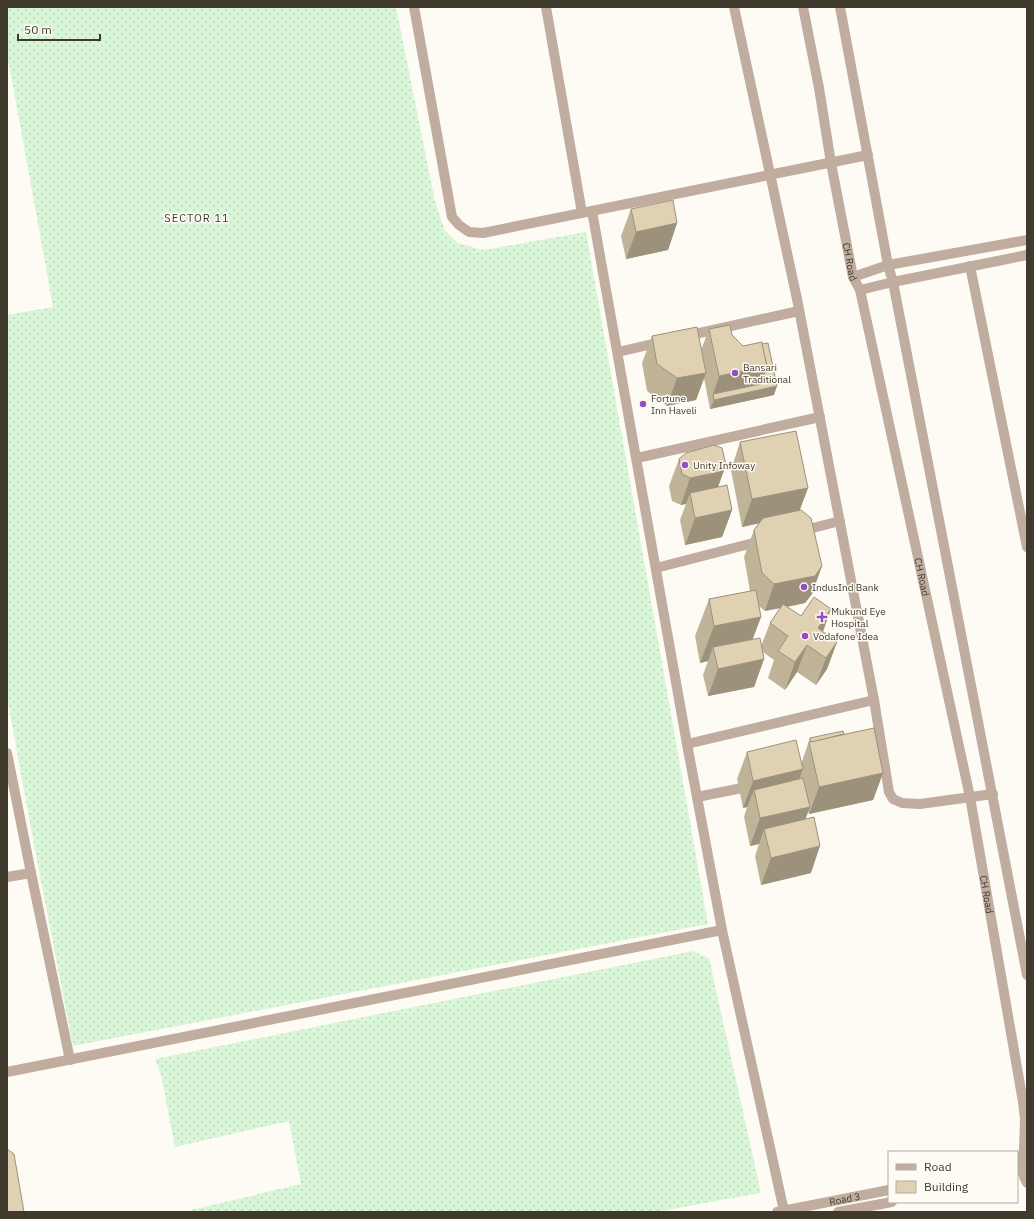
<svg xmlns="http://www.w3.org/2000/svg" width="1034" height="1219" font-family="'IBM Plex Sans',sans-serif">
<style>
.grass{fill:url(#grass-dots)}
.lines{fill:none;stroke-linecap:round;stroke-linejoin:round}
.minor{stroke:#c1ad9f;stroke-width:10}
.wall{fill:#c0b498;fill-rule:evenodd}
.shaded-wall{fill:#9c927c}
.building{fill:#dfd1b1;stroke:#9c927c}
.poi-dot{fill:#984dbe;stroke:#fefbf5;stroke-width:1.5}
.labels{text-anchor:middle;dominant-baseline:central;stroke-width:3;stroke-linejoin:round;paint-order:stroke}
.street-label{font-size:10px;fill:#403a2d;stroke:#fefbf5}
.poi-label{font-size:10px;fill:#403a2d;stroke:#fefbf5;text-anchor:start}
.neighbourhood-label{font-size:11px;letter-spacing:1px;fill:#403a2d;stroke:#fefbf5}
</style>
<defs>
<pattern id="grass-dots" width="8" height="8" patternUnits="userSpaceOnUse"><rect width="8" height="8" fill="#d9f6d8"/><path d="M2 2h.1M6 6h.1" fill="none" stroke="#bbd4ba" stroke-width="1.8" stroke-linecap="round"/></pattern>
</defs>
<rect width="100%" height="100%" fill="#fefbf5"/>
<g class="grass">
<path d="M7,7h389l39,194 10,30 13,12 25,7 103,-18 122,692 -635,122 -38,-196 -28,-153v-382l46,-8 -44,-243 -2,1z"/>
<path d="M693,951l16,7 52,235 -105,19h-465v-2l110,-26 -12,-63 -114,26 -14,-72 -6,-16z"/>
</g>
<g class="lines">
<g class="minor">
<path d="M414,7l38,210 7,8 10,7 14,1 385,-78"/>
<path d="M546,7l36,206"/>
<path d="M734,7l63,292 77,401 15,92 4,7 9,4 18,1 73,-10"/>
<path id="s1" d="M803,7l16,81 12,75 22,114 7,13 110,507 53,305 2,17 -1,31"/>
<path d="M840,7l48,258 5,17 134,693"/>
<path d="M592,211l95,533 35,186"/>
<path d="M970,266l57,281"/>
<path d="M853,277l35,-12 139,-25"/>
<path d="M860,290l33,-8 134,-27"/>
<path d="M686,336l113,-25"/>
<path d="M618,352l43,-10"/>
<path d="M637,458l183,-41"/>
<path d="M801,531l39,-10"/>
<path d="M656,568l105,-27"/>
<path d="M687,744l187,-44"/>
<path d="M7,753l24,120"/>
<path d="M697,797l55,-11"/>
<path d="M7,877l24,-4 39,187"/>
<path d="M7,1072l715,-142 62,281"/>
<path d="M1027,1145c-8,12 -7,25 0,38"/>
<path id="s2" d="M777,1212l112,-22"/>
<path d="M838,1212l54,-10"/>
</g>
</g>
<g class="wall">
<path d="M631,209l46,14 -9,27 -42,9 -5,-23z"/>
<path d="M709,329l23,6 42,60 -64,14 -6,-31 -8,22 -29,6 -20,-15 -5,-28 10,-27 49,14z"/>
<path d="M740,442l68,46 -9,22 13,84 -7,9 -18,4 14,9 30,-7 -8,23 14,10 -10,27 -11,16 -19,-13 -12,18 -17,-12 6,-18 -11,-8 1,7 -10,28 -46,9 -5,-21 5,-14 -8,2 -5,-27 14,-37 41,-8 -6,-34 10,-27 5,-7 -17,4 -11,-57zM759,606l6,5 15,-3 -10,15 -9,23 -9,-6 9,-23z"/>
<path d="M679,459l47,6 -8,22 14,23 -10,27 -37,8 -5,-25 6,-16 -5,1 -9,-4 -3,-15z"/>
<path d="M844,734l39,39 -10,27 -64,14 -1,-3 -3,8 6,54 -50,12 -6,-29 4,-12 -9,2 -6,-29 3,-10 -4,1 -6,-29 10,-27 54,12 9,-26z"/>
</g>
<g class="shaded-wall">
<path d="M677,223l-9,27 -42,9 10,-27z"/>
<path d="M767,366l10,20 -3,9 -64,14 4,-9 -1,-6 6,-18z"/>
<path d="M706,373l-10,27 -29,6 10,-28z"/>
<path d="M726,465l-10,27 -26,1 -4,11 -5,1 9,-27z"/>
<path d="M808,488l-10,27 -56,12 10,-28z"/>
<path d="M732,510l-10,27 -37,8 10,-27z"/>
<path d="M822,566l-10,28 -7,9 -40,8 9,-27z"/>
<path d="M831,609l-10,27 -3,-8z"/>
<path d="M761,617l-14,37 -34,-7 -5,14 -8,2 14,-37z"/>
<path d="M837,642l-10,27 -11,16 10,-27z"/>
<path d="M807,645l-10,27 -12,18 10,-28z"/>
<path d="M764,659l-10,28 -46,9 10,-27z"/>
<path d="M803,769l-10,27 -39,-6 -7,17 -4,1 10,-27z"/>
<path d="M883,773l-10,27 -64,14 10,-27z"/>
<path d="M810,807l-10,27 -36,-5 -5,15 -9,2 10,-28z"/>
<path d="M820,846l-9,27 -50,12 10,-27z"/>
</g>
<g class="building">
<path d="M673,200l4,23 -41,9 -5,-23z"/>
<path d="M730,325l2,10 11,11 19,-4 5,24 -48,10 -10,-47z"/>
<path d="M697,327l9,46 -29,5 -20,-14 -5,-28z"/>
<path d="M768,343l9,43 -63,14 -1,-6 48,-10 6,-18 -5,-22z"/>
<path d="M796,431l12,57 -56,11 -12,-57z"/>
<path d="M714,445l8,3 4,17 -6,7 -30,6 -8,-4 -3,-15 7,-6z"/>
<path d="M727,485l5,25 -37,8 -5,-25z"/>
<path d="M801,510l10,8 11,48 -7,10 -41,8 -12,-11 -8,-43 9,-12z"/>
<path d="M756,590l5,27 -47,9 -5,-27z"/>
<path d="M814,597l17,12 -13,19 19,14 -11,16 -19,-13 -12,17 -17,-11 10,-15 -18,-13 13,-19 18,12z"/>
<path d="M760,638l4,21 -46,10 -5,-22z"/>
<path d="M874,728l9,45 -64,14 -10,-45z"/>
<path d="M843,731l1,3 -33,8 -1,-4z"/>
<path d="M796,740l7,29 -50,12 -6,-29z"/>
<path d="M803,778l7,29 -50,11 -6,-28z"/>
<path d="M814,817l6,29 -49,12 -7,-29z"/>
<path d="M7,1149l7,5 10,58h-17z"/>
</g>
<g class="poi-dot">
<circle cx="735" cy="373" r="4"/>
<circle cx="643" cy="404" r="4"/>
<circle cx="685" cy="465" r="4"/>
<circle cx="804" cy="587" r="4"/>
<path d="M820 611h4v4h4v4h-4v4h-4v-4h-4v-4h4z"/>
<circle cx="805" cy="636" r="4"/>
</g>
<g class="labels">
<g class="street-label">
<text stroke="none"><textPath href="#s1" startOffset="259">CH Road</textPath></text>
<text stroke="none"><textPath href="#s1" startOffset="583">CH Road</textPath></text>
<text stroke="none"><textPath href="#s1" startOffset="907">CH Road</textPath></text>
<text stroke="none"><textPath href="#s2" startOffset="69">Road 3</textPath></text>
</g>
<g class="poi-label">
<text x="743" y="367">Bansari<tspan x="743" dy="12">Traditional</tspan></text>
<text x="651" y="398">Fortune<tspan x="651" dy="12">Inn Haveli</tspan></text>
<text x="693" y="465">Unity Infoway</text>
<text x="812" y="587">IndusInd Bank</text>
<text x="831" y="611">Mukund Eye<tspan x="831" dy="12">Hospital</tspan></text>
<text x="813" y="636">Vodafone Idea</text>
</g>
<g class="neighbourhood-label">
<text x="197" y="218">SECTOR 11</text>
</g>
</g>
<rect width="1034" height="1219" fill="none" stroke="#403a2d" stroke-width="16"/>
<rect x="888" y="1151" width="130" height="52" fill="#fefbf5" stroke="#b2aea5"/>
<rect x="896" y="1164" width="20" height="6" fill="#c1ad9f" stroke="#b2aea5"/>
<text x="924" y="1171" font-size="12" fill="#403a2d">Road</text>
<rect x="896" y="1181" width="20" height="12" fill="#dfd1b1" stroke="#b2aea5"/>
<text x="924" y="1191" font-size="12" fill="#403a2d">Building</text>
<path d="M18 34v6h82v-6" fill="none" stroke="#403a2d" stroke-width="2"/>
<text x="24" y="34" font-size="12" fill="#403a2d" stroke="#fefbf5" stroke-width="3" paint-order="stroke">50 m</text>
</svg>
